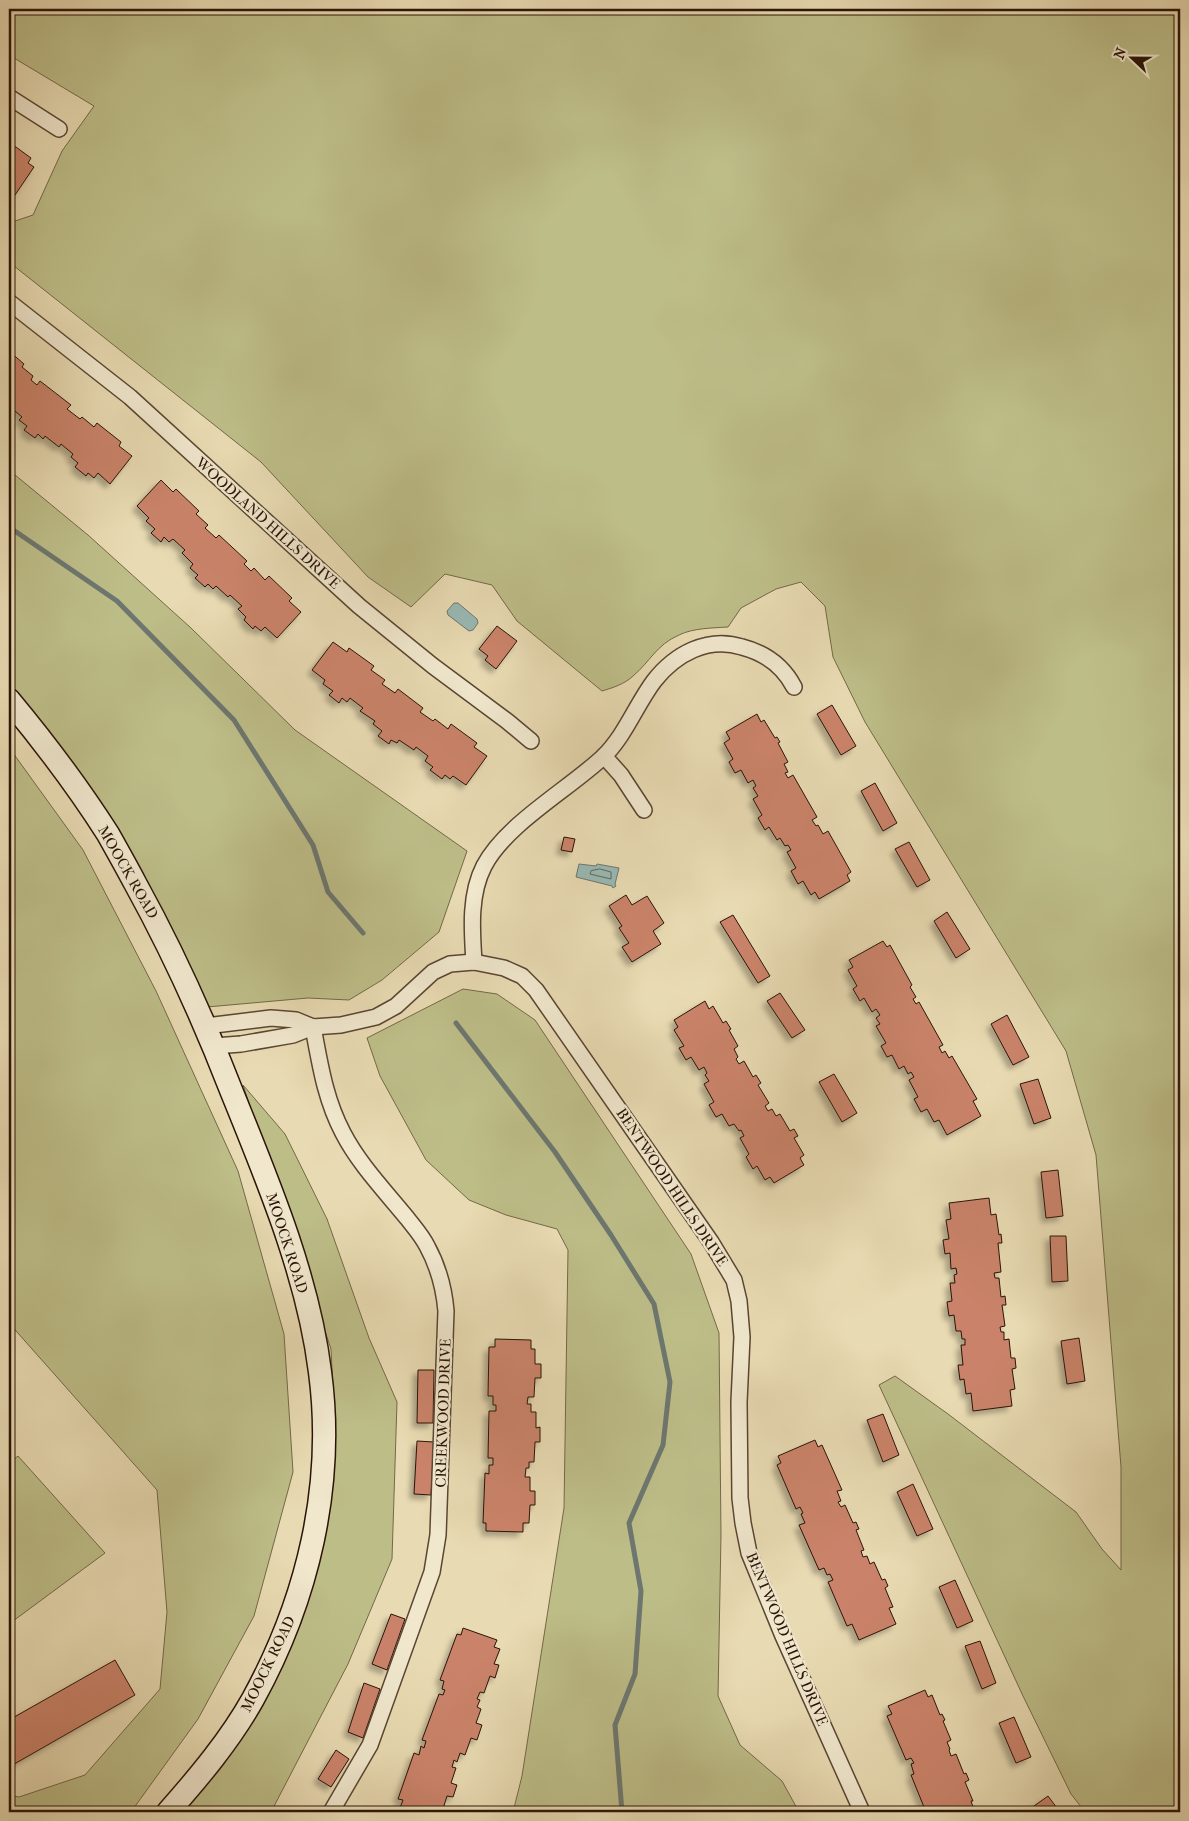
<svg xmlns="http://www.w3.org/2000/svg" width="1189" height="1821" font-family="'IM FELL French Canon',serif">
<style>
.green{fill:#bdbd88;stroke:#746848}
.water{fill:#99b9b4;stroke:#6d776f}
.lines{fill:none;stroke-linecap:round;stroke-linejoin:round}
.shore{stroke:#62665e;stroke-width:1}
.stream{stroke:#6d776f;stroke-width:5}
.building{fill:#ca836b;stroke:#2a1407;filter:url(#shadow)}
.street-casing{stroke:#5a4632;stroke-width:18}
.secondary-casing{stroke:#2a1407;stroke-width:25}
.street{stroke:#f0e7cd;stroke-width:15}
.secondary{stroke:#f0e7cd;stroke-width:22}
.labels{text-anchor:middle;dominant-baseline:central;stroke-width:4.5;stroke-linejoin:round;paint-order:stroke}
.street-label{font-size:15px;fill:#2a1407;stroke:#f0e7cd}
</style>
<defs>
<filter id="shadow"><feDropShadow dx="-4.5" dy="4.5" stdDeviation="2.5" flood-color="#0004"/></filter>
</defs>
<rect width="100%" height="100%" fill="#e8dab2"/>
<filter id="stains"><feTurbulence type="fractalNoise" baseFrequency=".004" numOctaves="4"/><feColorMatrix values="0 0 0 0 .2 0 0 0 0 .09 0 0 0 0 .02 0 0 0 .5 -.17"/></filter>
<radialGradient id="worn" r=".72"><stop offset=".6" stop-color="#630" stop-opacity="0"/><stop offset="1" stop-color="#630" stop-opacity=".3"/></radialGradient>
<g class="green">
<path d="M9,9h1171v1803h-95l-14,-18 -48,-98 -144,-311 16,-9 53,38 128,98 26,37 19,21v-103l-25,-312 -30,-104 -201,-329 -32,-65 -8,-51 -24,-24 -25,7 -35,19 -13,19c-15,1 -35,1 -49,8 -23,10 -29,27 -46,41 -8,8 -21,12 -31,15l-85,-70 -25,-36 -47,-11 -34,33 -43,-30 -107,-115 -252,-200v-39l24,-8 29,-64 32,-45 -85,-51z"/>
<path d="M9,470l79,65 103,93 104,102 172,121 -28,81 -57,48 -33,20 -41,-2 -101,9 -81,-164 -72,-103 -45,-57z"/>
<path d="M13,753l70,97 73,141 82,180 46,163 9,138 -39,144 -56,103 -67,93h-122v-17l10,2 66,-22 75,-86 7,-77 -10,-122 -148,-167v-566z"/>
<path d="M463,989l34,5 38,26 156,234 28,79 2,202 -3,161 22,49 42,36 17,31h-286l9,-36 42,-268 4,-258 -11,-21 -51,-14 -37,-15 -43,-40 -46,-84 -13,-38z"/>
<path d="M243,1085l42,49 42,85 42,119 28,64 -5,157 -44,105 -77,148h-93l93,-124 30,-65 24,-86 10,-109 -4,-79z"/>
<path d="M18,1456l87,97 -96,71v-161z"/>
</g>
<g class="water">
<path d="M454,603h4l19,16 1,4 -5,7 -4,1 -21,-16 -1,-4z"/>
<path d="M579,864l17,2 1,-2 22,4 -4,16 1,2 -3,2 -1,-2 -36,-9z"/>
</g>
<g class="lines">
<path class="shore" d="M600,869l11,3v7l-21,-5 1,-3z"/>
<g class="stream">
<path d="M9,527l108,74 117,119 79,125 15,47 35,41"/>
<path d="M456,1023l99,129 56,83 43,69 16,78 -7,63 -34,78 12,68 -6,83 -20,51 7,87"/>
</g>
</g>
<g class="building">
<path d="M9,142l22,16 -3,5 6,4 -19,28 -6,-4z"/>
<path d="M9,351l15,13 -2,3 11,9 -2,4 6,5 3,-4 31,24 -4,4 13,10 2,-2 12,10 3,-4 24,19 -2,4 13,10 -22,28 -12,-11 -4,5 -6,-5 -2,3 -11,-9 3,-4 -7,-6 2,-3 -12,-10 -2,3 -14,-11 -2,3 -5,-5 -3,4 -11,-8 3,-4 -8,-6 3,-3 -13,-11 1,-3z"/>
<path d="M161,480l12,12 3,-3 23,22 -3,3 12,11 -3,3 11,10 3,-3 28,26 -3,3 7,7 3,-3 11,12 4,-4 23,22 -3,3 12,11 -24,26 -12,-11 -4,4 -6,-5 -2,3 -9,-9 2,-3 -8,-8 4,-3 -12,-11 -2,2 -12,-11 -3,3 -5,-5 -3,3 -10,-9 3,-3 -8,-7 3,-4 -11,-11 3,-3 -12,-11 -4,3 -5,-5 -3,5 -10,-9 4,-4 -9,-8 3,-3 -12,-12z"/>
<path d="M497,626l20,15 -21,28 -11,-9 3,-4 -9,-7z"/>
<path d="M333,642l14,10 2,-4 25,18 -3,4 14,10 -3,4 13,9 3,-4 25,19 -3,4 13,9 2,-2 13,10 3,-5 26,19 -3,4 13,9 -21,29 -13,-9 -3,3 -5,-4 -3,4 -12,-9 3,-3 -8,-6 3,-5 -12,-9 -2,3 -15,-10 -2,3 -6,-3 -2,4 -11,-8 4,-5 -9,-7 2,-3 -15,-10 3,-3 -13,-10 -3,4 -5,-4 -3,5 -10,-8 4,-4 -10,-7 2,-4 -13,-10z"/>
<path d="M832,705l24,41 -15,9 -24,-41z"/>
<path d="M757,714l4,8 3,-2 11,18 2,-1 3,5 -2,1 10,19 -4,2 4,8 -3,1 3,5 5,-3 24,42 -5,3 4,6 2,-1 5,9 5,-3 23,41 -4,3 3,6 -31,18 -4,-7 -4,3 -8,-14 -5,3 -7,-13 5,-3 -9,-16 4,-2 -3,-5 -3,1 -5,-8 -3,2 -8,-13 -4,3 -7,-12 4,-3 -9,-16 5,-3 -5,-8 3,-2 -3,-6 -5,3 -7,-13 -6,3 -6,-11 4,-3 -9,-16 6,-4 -4,-7z"/>
<path d="M875,783l22,40 -14,8 -22,-40z"/>
<path d="M564,837l11,2 -3,13 -11,-2z"/>
<path d="M909,842l21,38 -13,7 -22,-38z"/>
<path d="M626,895l6,10 15,-9 17,27 -11,8 8,13 -29,18 -10,-15 7,-4 -10,-15 3,-2 -13,-20z"/>
<path d="M947,912l23,37 -14,9 -22,-37z"/>
<path d="M733,915l37,61 -12,7 -38,-61z"/>
<path d="M883,941l4,6 3,-2 22,40 -2,2 6,10 -3,2 3,5 3,-2 24,43 -4,2 3,6 3,-2 4,7 3,-2 25,43 -4,2 8,15 -34,19 -8,-15 -5,2 -7,-13 -6,3 -7,-13 4,-2 -9,-17 5,-3 -3,-5 -3,2 -4,-8 -5,3 -7,-14 -5,2 -6,-11 5,-3 -10,-17 4,-2 -4,-6 4,-3 -4,-6 -4,3 -8,-14 -4,3 -7,-12 4,-3 -9,-16 5,-3 -4,-7z"/>
<path d="M780,993l25,37 -13,8 -25,-37z"/>
<path d="M705,1001l4,8 4,-3 10,17 3,-2 5,8 -2,1 9,16 -4,3 4,8 -2,2 3,5 5,-3 9,16 3,-2 5,8 -3,2 11,18 -4,3 3,5 4,-2 4,7 4,-2 10,17 4,-2 4,7 -4,2 10,17 -4,3 4,7 -30,18 -4,-6 -5,3 -8,-14 -4,3 -7,-12 3,-3 -9,-16 4,-2 -3,-6 -2,1 -5,-7 -5,2 -7,-12 -6,3 -7,-12 5,-3 -10,-18 5,-3 -4,-6 2,-2 -3,-6 -5,3 -8,-13 -5,3 -7,-12 5,-2 -10,-16 4,-3 -4,-7z"/>
<path d="M1007,1015l22,42 -16,8 -22,-41z"/>
<path d="M834,1074l23,39 -15,9 -23,-40z"/>
<path d="M1038,1079l13,39 -17,6 -14,-40z"/>
<path d="M1058,1170l5,46 -17,2 -5,-46z"/>
<path d="M989,1198l2,17 5,-1 3,21 2,-1 1,9h-4l3,29 -7,1 1,5h4l2,19 4,-1 1,9h-4l3,21 -5,1 1,5h3v8l5,-1 2,19h4l1,10 -4,1 3,20 -5,1 2,16 -39,5 -2,-18 -5,1 -2,-15 -4,1 -2,-15h5l-2,-20h4v-6h-3l-1,-8h-5l-2,-16 -5,1 -2,-14 5,-1 -2,-18h5l-1,-8 3,-1 -1,-6 -5,1 -1,-16 -5,1 -2,-14 6,-1 -3,-19 5,-1 -2,-16z"/>
<path d="M1050,1236h16l2,45 -16,1z"/>
<path d="M1079,1338l6,43 -18,3 -6,-43z"/>
<path d="M495,1339l36,1v9h4v15h6v14h-6l-1,19h-6l-1,7h4v8h5v16l4,-1v15h-5l-1,20h-5v6h-3l-1,9h5v14h5v14h-5l-1,18h-6v9l-37,-1v-8h-3l2,-50 4,1v-9h4v-7h-5l1,-47h7v-6h-3v-9h-5l1,-49h6z"/>
<path d="M418,1370h16l-1,53h-16z"/>
<path d="M883,1414l16,41 -16,7 -16,-42z"/>
<path d="M815,1440l3,7 4,-2 20,45 -5,1 4,10 -3,1 3,5 4,-2 8,18 3,-1 3,7 -3,1 8,20 -3,1 2,6 4,-1 3,8 4,-2 8,18 3,-1 3,7 -3,2 8,19 -4,1 7,16 -37,16 -7,-16 -5,2 -19,-44 5,-2 -3,-6 -3,1 -3,-7 -5,2 -20,-45 6,-2 -4,-9 2,-1 -3,-6 -4,2 -19,-44 4,-2 -3,-7z"/>
<path d="M417,1441l17,1 -3,53 -17,-1z"/>
<path d="M913,1484l20,45 -16,7 -20,-44z"/>
<path d="M955,1580l18,41 -16,7 -18,-41z"/>
<path d="M391,1614l14,5 -18,51 -15,-6z"/>
<path d="M463,1628l34,12 -3,7 6,2 -6,15 5,1 -4,13 -5,-2 -6,17 -4,-1 -3,7 3,1 -3,7 4,2 -5,14 6,2 -5,15 -6,-2 -6,17 -5,-2 -3,9 -3,-2 -2,7 4,1 -5,15 6,2 -4,12 -6,-1 -5,16h-29l-13,-4 3,-8 -5,-1 16,-46 5,2 2,-9 3,2 2,-7 -4,-1 17,-46 4,1 2,-5 -3,-1 2,-8 -4,-1 17,-46 4,1z"/>
<path d="M980,1641l16,42 -14,6 -17,-43z"/>
<path d="M115,1660l20,35 -126,72v-47z"/>
<path d="M364,1683l16,6 -17,49 -15,-6z"/>
<path d="M925,1690l3,7 4,-2 8,20 2,-1 3,6 -2,1 8,19 -4,2 3,7 -1,1 2,6 5,-2 8,20 2,-1 3,7 -4,2 8,19h-2l2,6 2,-1 3,6h-52l-15,-37 3,-1 -3,-10 3,-1 -3,-5 -5,2 -19,-44 5,-2 -4,-8z"/>
<path d="M1014,1717l17,40 -15,6 -17,-40z"/>
<path d="M336,1750l13,9 -18,28 -13,-8z"/>
<path d="M1048,1796l12,16h-22l-4,-6z"/>
</g>
<g class="lines">
<defs>
<g id="street">
<path d="M9,97l50,32"/>
<path d="M9,302l121,95 229,209 74,60 74,55 24,20"/>
<path d="M604,756l17,19 23,35"/>
<path d="M474,962c-2,-31 -5,-67 10,-96 22,-42 85,-77 119,-109 22,-21 33,-52 51,-76 21,-27 54,-45 88,-34 23,6 41,19 52,40"/>
<path d="M206,1026l65,-8 25,2 17,7"/>
<path d="M313,1027c7,37 12,72 30,106 16,31 42,58 64,85 7,9 15,18 20,28 11,20 17,42 19,65l-8,224 -6,37 -62,173 -39,67"/>
<path d="M214,1046l27,-2 52,-9 20,-8 28,-2 35,-8 20,-11 37,-34 17,-8 24,-2 30,6 18,8 14,14 175,252 23,38 5,21 3,36 -3,65 1,96 3,25 6,30 34,83 79,176"/>
</g>
<path id="secondary" d="M9,700c35,42 69,87 99,134 9,16 18,32 27,49 37,67 68,135 96,207 36,89 77,185 89,282 15,113 -12,227 -67,327 -23,41 -54,78 -85,113"/>
</defs>
<use href="#street" class="street-casing"/>
<use href="#secondary" class="secondary-casing"/>
<use href="#street" class="street"/>
<use href="#secondary" class="secondary"/>
</g>
<g class="labels">
<g class="street-label">
<text transform="translate(268 523) rotate(42)">WOODLAND HILLS DRIVE</text>
<text transform="translate(128 872) rotate(60)">MOOCK ROAD</text>
<text transform="translate(672 1187) rotate(56)">BENTWOOD HILLS DRIVE</text>
<text transform="translate(287 1243) rotate(72)">MOOCK ROAD</text>
<text transform="translate(443 1413) rotate(-88)">CREEKWOOD DRIVE</text>
<text transform="translate(787 1639) rotate(67)">BENTWOOD HILLS DRIVE</text>
<text transform="translate(268 1664) rotate(-64)">MOOCK ROAD</text>
</g>
</g>
<rect width="1189" height="1821" fill="none" stroke="#e8dab2" stroke-width="30"/>
<rect x="10" y="10" width="1169" height="1801" fill="none" stroke="#2a1407" stroke-width="2.5"/>
<rect x="15" y="15" width="1159" height="1791" fill="none" stroke="#2a1407"/>
<g transform="translate(1132 58) rotate(292)" stroke="#f0e7cd" stroke-width="4" paint-order="stroke">
<path d="M0-4L9 19L0 12L-9 19Z" fill="#2a1407"/>
<text y="-8" font-size="14" font-weight="bold" text-anchor="middle" fill="#2a1407">N</text>
</g>
<rect width="100%" height="100%" filter="url(#stains)"/>
<rect width="100%" height="100%" fill="url(#worn)"/>
</svg>
